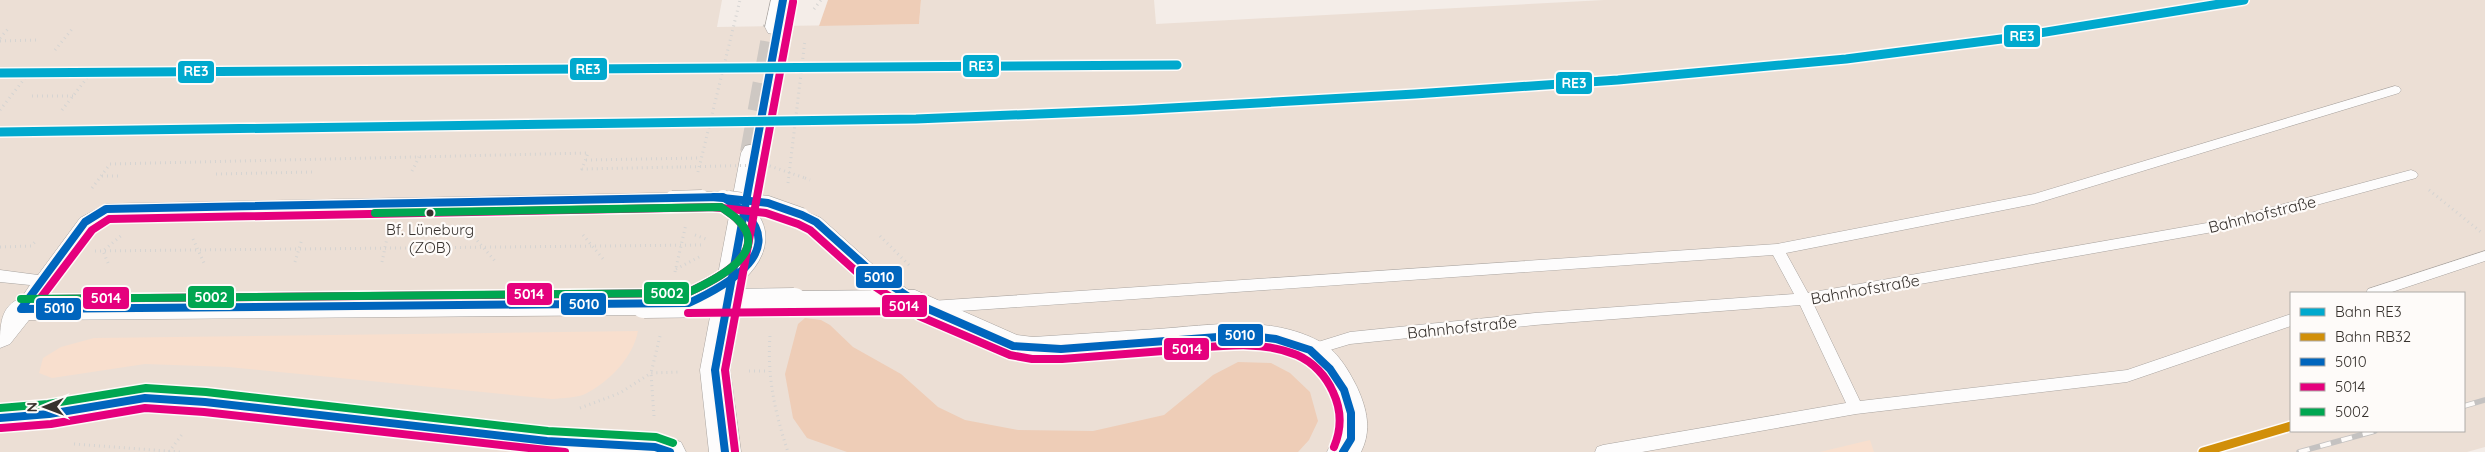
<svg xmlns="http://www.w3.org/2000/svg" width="2485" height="452" font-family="Quicksand,sans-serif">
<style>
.built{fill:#ecdfd5;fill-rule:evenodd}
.green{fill:#f8dfce}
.forest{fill:#eecdb7}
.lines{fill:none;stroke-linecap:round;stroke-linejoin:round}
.secondary-tunnel{stroke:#cec8c3;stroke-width:28;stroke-dasharray:28 14;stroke-linecap:butt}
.service-casing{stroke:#a9a4a0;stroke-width:1}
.minor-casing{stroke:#a9a4a0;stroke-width:1}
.secondary-casing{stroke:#a9a4a0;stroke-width:1}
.path{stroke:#d5d4d2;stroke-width:3;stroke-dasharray:1 4;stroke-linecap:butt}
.service{fill:#fdfcfc;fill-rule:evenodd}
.minor{fill:#fdfcfc;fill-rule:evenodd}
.secondary{fill:#fdfcfc;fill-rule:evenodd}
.rail-casing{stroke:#c4c2c1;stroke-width:5.5}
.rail{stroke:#fefbf9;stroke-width:4;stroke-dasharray:11;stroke-linecap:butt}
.service-bridge-casing{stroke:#a9a4a0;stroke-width:15;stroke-linecap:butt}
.minor-bridge-casing{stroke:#a9a4a0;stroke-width:29;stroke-linecap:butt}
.path-bridge{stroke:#d5d4d2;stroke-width:3;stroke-dasharray:1 4;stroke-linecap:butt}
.service-bridge{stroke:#fdfcfc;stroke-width:14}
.minor-bridge{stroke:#fdfcfc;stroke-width:28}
.bus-1-casing{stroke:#fefbf9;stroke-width:11}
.bus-2-casing{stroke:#fefbf9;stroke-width:11}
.bus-3-casing{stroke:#fefbf9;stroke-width:11}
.bus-1{stroke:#0065bd;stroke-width:8}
.bus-2{stroke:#e5007d;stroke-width:8}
.bus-3{stroke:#00a651;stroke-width:8}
.rail-1-casing{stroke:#fefbf9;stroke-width:12}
.rail-2-casing{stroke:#fefbf9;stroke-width:12}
.rail-1{stroke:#00a9ce;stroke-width:9}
.rail-2{stroke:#d18f09;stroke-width:9}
.bus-dot{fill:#37322e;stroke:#fefbf9;stroke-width:2}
.labels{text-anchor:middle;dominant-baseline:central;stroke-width:4.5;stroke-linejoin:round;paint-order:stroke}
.bus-label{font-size:15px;fill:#37322e;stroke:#fefbf9}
.street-label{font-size:16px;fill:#37322e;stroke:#fefbf9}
.line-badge{stroke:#fefbf9;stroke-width:2}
.badge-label{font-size:14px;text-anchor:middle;font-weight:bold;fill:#fff}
</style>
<rect width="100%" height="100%" fill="#f4ede8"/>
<path class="built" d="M0,0h722l-5,27 202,-3 2,-24h233l2,24 448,-24h881v447l-18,5h-2467zM2291,293h173v138h-173z"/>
<g class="green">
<path d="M638,331c-5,26 -27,49 -51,62 -9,5 -24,5 -35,6l-323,-32 -84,-3 -93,14 -13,-5 4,-15 18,-11 33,-9z"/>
<path d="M1870,440l4,12h-54z"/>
</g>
<g class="forest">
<path d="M828,0h93l-2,24 -100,2z"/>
<path d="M805,318l16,2 9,5 23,22 48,27 37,33 27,13 53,10 75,1 71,-16 49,-40 25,-13 33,1 19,10 20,19 8,29 -9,19 -11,12h-451l-40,-14 -14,-20 -8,-44 13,-50z"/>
</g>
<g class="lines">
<path class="secondary-tunnel" d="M754,153l23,-126"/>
<defs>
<g id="service">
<path d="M2395,86l4,1 2,3 -2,3 -365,111 -248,49 22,40 416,-73 187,-50 5,2 2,3 -2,3 -192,52 -411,73 47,98 267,-31 164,-56v12l-164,56 -271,32 -214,38h-47l2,-5 6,-2 243,-42 -46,-98 -265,20 -185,19 -40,12 -5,-2 -2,-4 2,-4 45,-14 185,-19 259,-19 -21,-39 -842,58 -5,-2 -2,-4 2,-4 5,-2 846,-57 257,-50z"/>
<path d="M702,192h21l7,5c-5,8 -30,8 -35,0z"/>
<path d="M672,193l7,5 -7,5 -563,11 -19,12 -64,87h-10l-2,-4 16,-24 -30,-3v-12l38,5 42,-57 26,-14z"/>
<path d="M802,210l19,8 58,52 40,27 2,4 -2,4c-22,7 -88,-66 -108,-79 -6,-4 -12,-5 -16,-11l2,-4z"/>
<path d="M2485,251v10l-96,32h-23l2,-4z"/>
</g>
<g id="minor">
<path d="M915,290l102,45 16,2c42,-3 83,-5 125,-8 53,-4 112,-14 161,12 18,9 29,28 38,46 10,22 15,43 4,65h-34c11,-23 13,-32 3,-58 -6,-14 -18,-29 -32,-36 -35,-19 -101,-8 -140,-5 -41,2 -83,5 -125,8l-30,-7 -91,-42 -118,1 -10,-3 -4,-8 4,-8 10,-3z"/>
<path d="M644,293l10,3 4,8 -4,8 -10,3 -615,5 -19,24 -10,4c0,-23 0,-42 21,-50z"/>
<path d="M145,385c129,9 258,26 387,41 49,5 102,0 149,16l5,10h-159l-322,-37 -60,-4 -96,16 -49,4v-26l49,-4z"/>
</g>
<g id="secondary">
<path d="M771,0h24l-6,27 -3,6 -9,2 -9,-2 -3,-6z"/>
<path d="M754,144l9,2 4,7 -37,217 11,82h-32l-9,-82 41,-217 4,-7z"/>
</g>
</defs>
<use href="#service" class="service-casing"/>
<use href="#minor" class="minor-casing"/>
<use href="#secondary" class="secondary-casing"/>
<g class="path">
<path d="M814,9l7,-9"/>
<path d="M0,38l8,-9"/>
<path d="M0,41l38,-1"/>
<path d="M55,50l18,-22"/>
<path d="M32,96h41"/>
<path d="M0,110l25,-32"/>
<path d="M62,110l25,-32"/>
<path d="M586,160l115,-2"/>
<path d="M412,171l7,-14"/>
<path d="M698,172l42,-172"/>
<path d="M216,174l96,-2"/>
<path d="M102,176h18"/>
<path d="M805,178l5,2"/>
<path d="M788,183l17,-143"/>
<path d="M92,188l18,-24 478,-11 -6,16 98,-2"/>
<path d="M2429,190l52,42"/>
<path d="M583,235l21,25"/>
<path d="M695,235l11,4"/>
<path d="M880,236l30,30"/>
<path d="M474,237l21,24"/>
<path d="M193,239l11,24"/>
<path d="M0,247l31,-1 4,-4"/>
<path d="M95,251l609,-6"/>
<path d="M295,262l7,-23"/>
<path d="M382,262l5,-24"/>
<path d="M108,263l-5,-12 20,-17"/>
<path d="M676,269l25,-13"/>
<path d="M675,272l11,-48"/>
<path d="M770,336c-3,41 5,77 18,116"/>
<path d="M749,371h19"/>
<path d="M580,408l40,-15 31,-20 29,-1"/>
<path d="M654,416l-3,-43 9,-37"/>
<path d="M74,444l106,8"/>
<path d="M169,452l14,-19"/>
</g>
<use href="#service" class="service"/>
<use href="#minor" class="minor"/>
<use href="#secondary" class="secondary"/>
<defs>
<g id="rail">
<path d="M2464,406l21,-6"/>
<path d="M2299,452l76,-21"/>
</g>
</defs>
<use href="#rail" class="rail-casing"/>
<use href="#rail" class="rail"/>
<defs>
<g id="service-bridge">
<path d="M672,198l30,-1"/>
<path d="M729,198l39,5 34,12"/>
<path d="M706,297c28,-13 72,-49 43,-83 -7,-8 -17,-12 -26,-17"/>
</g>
<path id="minor-bridge" d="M644,304l150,-2"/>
</defs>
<use href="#service-bridge" class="service-bridge-casing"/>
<use href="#minor-bridge" class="minor-bridge-casing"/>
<path class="path-bridge" d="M680,167l87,-2 38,13"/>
<use href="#service-bridge" class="service-bridge"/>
<use href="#minor-bridge" class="minor-bridge"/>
<defs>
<g id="bus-1">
<path d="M714,197l54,6 34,12 14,7 58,52 50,33 89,39 48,3 183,-14 32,4 34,11 20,19 14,21 7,23v26l-8,13"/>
<path d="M723,197c7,5 16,10 22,16 42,41 -24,75 -56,90l-668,6 64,-87 21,-13z"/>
<path d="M0,418l49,-4 96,-16 60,4 342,39 108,6 15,5"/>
<path d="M725,452l-10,-82 68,-370"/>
</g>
<g id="bus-2">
<path d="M713,207l53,6 32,11 12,6 58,52 51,34 91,39 22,4h30c38,-3 76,-6 114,-9 40,-3 83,-11 121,5 16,7 29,21 36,37 9,19 9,36 1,55"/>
<path d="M721,207c10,7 20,13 25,24 14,29 -40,53 -59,62l-647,6 52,-69 17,-11z"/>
<path d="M688,313l227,-2"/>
<path d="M1,428l50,-4 94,-16 59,4 361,40"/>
<path d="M735,451l-10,-81 68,-368"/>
</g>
<g id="bus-3">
<path d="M21,299l666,-6c19,-9 73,-33 59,-62 -5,-11 -15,-17 -25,-24l-346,6"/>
<path d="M0,408l48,-4 98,-16 60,4 342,39 108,6 17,6"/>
</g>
</defs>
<use href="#bus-1" class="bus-1-casing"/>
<use href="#bus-2" class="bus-2-casing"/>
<use href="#bus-3" class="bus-3-casing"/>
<use href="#bus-1" class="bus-1"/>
<use href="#bus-2" class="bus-2"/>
<use href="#bus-3" class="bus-3"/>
<defs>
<g id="rail-1">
<path d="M0,73l1177,-8"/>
<path d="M0,132l916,-13 219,-9 280,-16 203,-14 228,-21 163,-21 235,-38"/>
</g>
<path id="rail-2" d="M2203,452l88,-26"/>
</defs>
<use href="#rail-1" class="rail-1-casing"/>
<use href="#rail-2" class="rail-2-casing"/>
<use href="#rail-1" class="rail-1"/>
<use href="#rail-2" class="rail-2"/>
</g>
<circle class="bus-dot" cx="430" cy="213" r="4.5"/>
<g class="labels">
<g class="bus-label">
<text x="430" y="229">Bf. Lüneburg<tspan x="430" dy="18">(ZOB)</tspan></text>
</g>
<g class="street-label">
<text transform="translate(2262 214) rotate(-14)">Bahnhofstraße</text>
<text transform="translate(1865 289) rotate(-10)">Bahnhofstraße</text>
<text transform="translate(1462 327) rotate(-6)">Bahnhofstraße</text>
</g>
</g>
<g class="line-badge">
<rect x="2003" y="24" width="38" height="24" rx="5" fill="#00a9ce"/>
<rect x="962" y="54" width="38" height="24" rx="5" fill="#00a9ce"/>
<rect x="569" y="57" width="39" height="24" rx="5" fill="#00a9ce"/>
<rect x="177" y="60" width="38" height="24" rx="5" fill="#00a9ce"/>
<rect x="1555" y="71" width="38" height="24" rx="5" fill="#00a9ce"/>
<rect x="855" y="265" width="48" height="24" rx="5" fill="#0065bd"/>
<rect x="643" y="281" width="47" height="24" rx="5" fill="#00a651"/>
<rect x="506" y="282" width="47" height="24" rx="5" fill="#e5007d"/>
<rect x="187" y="285" width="48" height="24" rx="5" fill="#00a651"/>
<rect x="82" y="286" width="48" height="24" rx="5" fill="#e5007d"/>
<rect x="560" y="292" width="47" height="24" rx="5" fill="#0065bd"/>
<rect x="881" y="294" width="47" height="24" rx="5" fill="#e5007d"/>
<rect x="35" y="297" width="47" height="24" rx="5" fill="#0065bd"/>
<rect x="1217" y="323" width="47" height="24" rx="5" fill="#0065bd"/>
<rect x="1163" y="337" width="47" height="24" rx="5" fill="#e5007d"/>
</g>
<g class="badge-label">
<text x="2022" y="41">RE3</text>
<text x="981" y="71">RE3</text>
<text x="588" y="74">RE3</text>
<text x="196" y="76">RE3</text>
<text x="1574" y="88">RE3</text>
<text x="879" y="282">5010</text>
<text x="667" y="298">5002</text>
<text x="529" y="299">5014</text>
<text x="211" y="302">5002</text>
<text x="106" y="303">5014</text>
<text x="584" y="309">5010</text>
<text x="904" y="311">5014</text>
<text x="59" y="313">5010</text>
<text x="1240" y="340">5010</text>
<text x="1187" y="354">5014</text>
</g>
<rect x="2290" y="292" width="175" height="140" fill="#fefbf9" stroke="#aeaba8"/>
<rect x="2300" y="308" width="25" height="8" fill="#00a9ce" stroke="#aeaba8"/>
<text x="2335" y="317" font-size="15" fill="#37322e">Bahn RE3</text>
<rect x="2300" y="333" width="25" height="8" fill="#d18f09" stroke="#aeaba8"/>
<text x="2335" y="342" font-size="15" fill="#37322e">Bahn RB32</text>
<rect x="2300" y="358" width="25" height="8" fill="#0065bd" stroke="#aeaba8"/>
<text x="2335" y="367" font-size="15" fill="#37322e">5010</text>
<rect x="2300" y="383" width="25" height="8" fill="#e5007d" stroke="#aeaba8"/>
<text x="2335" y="392" font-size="15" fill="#37322e">5014</text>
<rect x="2300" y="408" width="25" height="8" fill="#00a651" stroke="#aeaba8"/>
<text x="2335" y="417" font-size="15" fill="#37322e">5002</text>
<g transform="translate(45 407) rotate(269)" stroke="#fefbf9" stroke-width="4" paint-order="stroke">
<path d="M0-4L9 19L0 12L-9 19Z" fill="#37322e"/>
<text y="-8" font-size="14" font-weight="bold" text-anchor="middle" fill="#37322e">N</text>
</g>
</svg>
